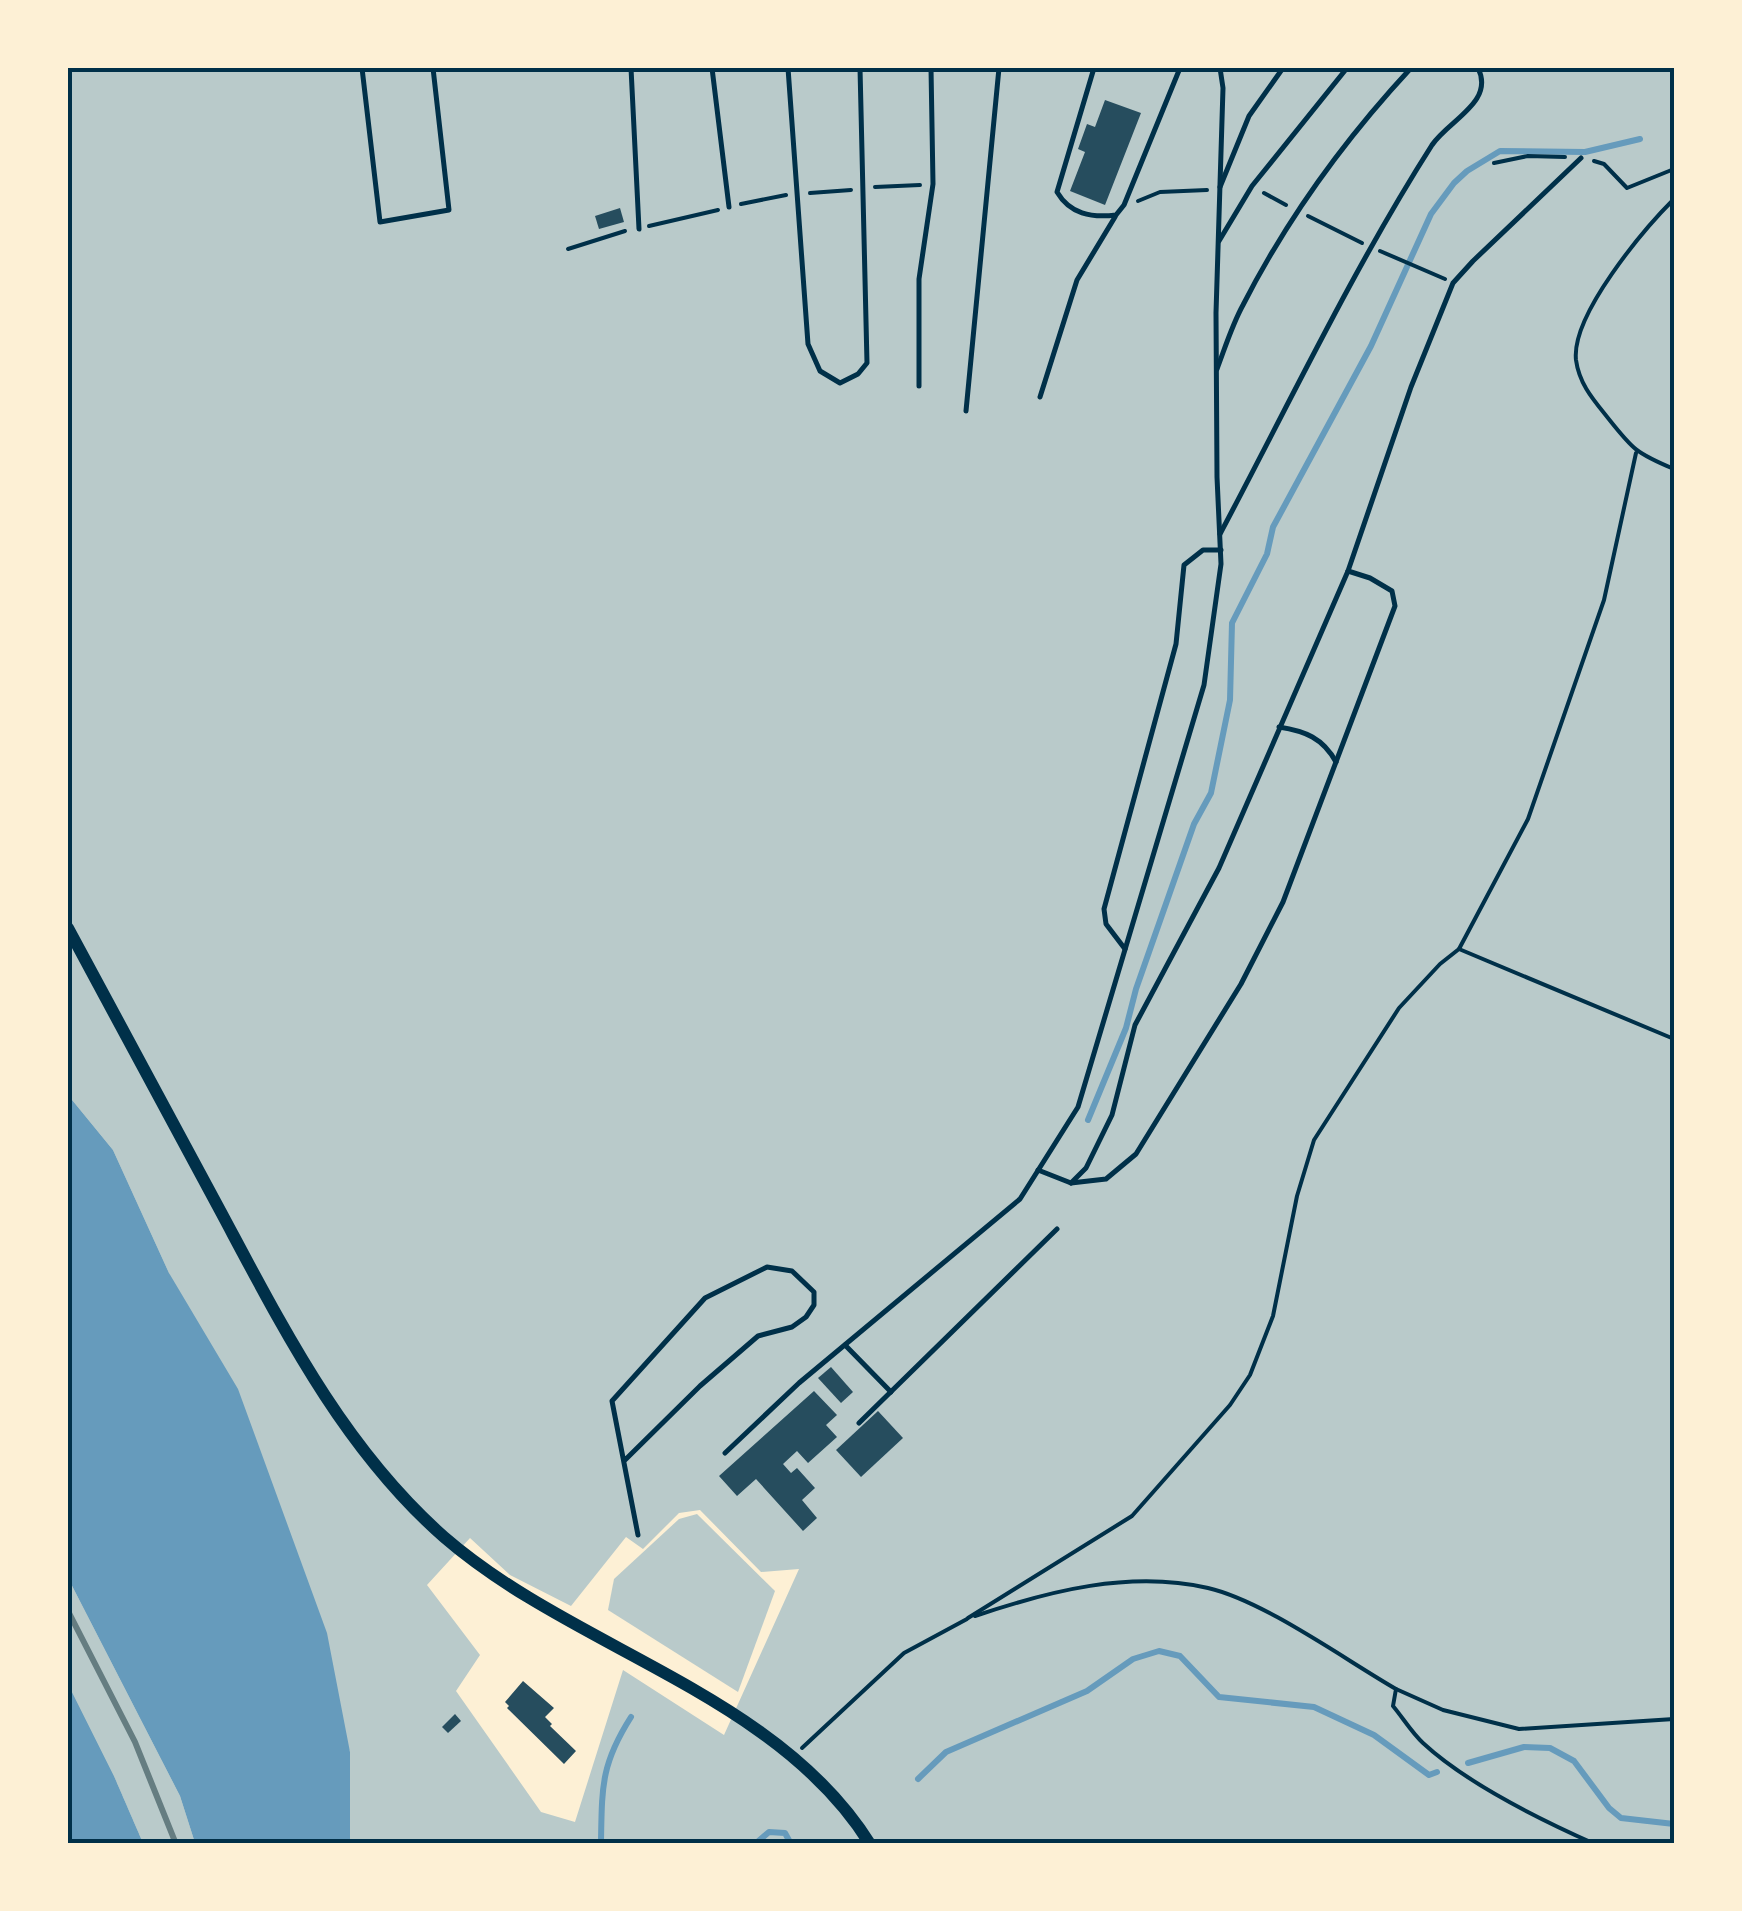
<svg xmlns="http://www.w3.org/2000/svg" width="1742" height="1911" font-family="'IBM Plex Sans',sans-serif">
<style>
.green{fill:#b9caca;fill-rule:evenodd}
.water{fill:#669bbc}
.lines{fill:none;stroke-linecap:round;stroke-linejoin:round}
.stream{stroke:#669bbc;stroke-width:6}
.building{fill:#264d5e}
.path{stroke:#003049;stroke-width:4}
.service{stroke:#003049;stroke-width:5}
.secondary{stroke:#003049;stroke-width:12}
.rail{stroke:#657d81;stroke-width:6}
.neatline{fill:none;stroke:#003049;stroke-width:4}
</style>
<rect width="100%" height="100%" fill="#fdf0d5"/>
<g class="green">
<path d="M68,68h1606v1775h-1324v-91l-181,-479 -56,-123 -45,-55zM700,1510l61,62 38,-3 -75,166 -101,-65 -48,152 -34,-10 -85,-121 24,-36 -53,-70 43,-47 40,37 61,31 55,-69 17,12 36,-36z"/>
<path d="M697,1514l78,77 -37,101 -130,-82 6,-31 65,-60z"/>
<path d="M68,1578l112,218 15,47h-52l-29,-67 -46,-92z"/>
</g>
<g class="water">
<path d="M68,1095l45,55 56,123 69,116 89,244 23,119v91h-155l-15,-47 -112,-218z"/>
<path d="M68,1684l46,92 29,67h-75z"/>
</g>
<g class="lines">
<g class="stream">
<path d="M1088,1120l38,-92 10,-39 58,-165 17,-31 19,-93 2,-77 35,-69 6,-27 98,-181 60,-132 23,-31 13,-12 33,-20 85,1 55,-13"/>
<path d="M1468,1763l56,-16 26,1 24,13 35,47 12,10 53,6"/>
<path d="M918,1779l28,-27 141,-61 46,-32 26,-8 21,5 39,41 95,10 60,28 55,40 8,-3"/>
<path d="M605,1844l-4,-3c1,-54 0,-77 30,-124"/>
<path d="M755,1844l14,-12 16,1 6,11"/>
</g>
</g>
<g class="building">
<path d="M1105,100l36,13 -36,92 -35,-14 15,-39 -7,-3 9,-25 8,3z"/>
<path d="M620,208l4,14 -25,7 -4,-13z"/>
<path d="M831,1367l22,25 -12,11 -23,-25z"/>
<path d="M814,1391l23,24 -11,10 11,12 -29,26 -11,-12 -14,13 8,9 6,-5 18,20 -13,12 15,18 -14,13 -47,-52 -19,17 -18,-20z"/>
<path d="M878,1411l25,27 -42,39 -25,-27z"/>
<path d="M523,1681l31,27 -9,9 7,7 -2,2 26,25 -12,13 -57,-56 2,-2 -4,-4z"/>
<path d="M455,1714l6,7 -13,12 -6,-6z"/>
</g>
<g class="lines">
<g class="path">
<path d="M1594,161l10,3 23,24 47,-19"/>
<path d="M1494,163l34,-7 37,1"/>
<path d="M875,187l45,-2"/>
<path d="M810,193l41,-3"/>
<path d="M1264,193l22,12"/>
<path d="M1674,199c-30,30 -103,116 -98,161 3,22 15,37 28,53 28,35 29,39 70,56"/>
<path d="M1138,201l22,-9 47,-2"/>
<path d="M741,204l45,-9"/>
<path d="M1308,216l54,27"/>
<path d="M649,226l69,-16"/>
<path d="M568,249l57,-18"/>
<path d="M1380,251l65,28"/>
<path d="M1459,949l69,-130 76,-219 32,-147"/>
<path d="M975,1616c74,-25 155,-46 233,-28 56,13 136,71 188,101l-3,17c10,12 19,27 30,37 43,40 118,77 172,101"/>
<path d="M968,1618l164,-102 98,-111 20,-30 23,-59 24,-120 17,-56 85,-132 41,-44 19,-15 215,90"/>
<path d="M1396,1689l47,21 76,19 155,-10"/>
<path d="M802,1748l102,-95 63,-34"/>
</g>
<g class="service">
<path d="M362,68l18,154 69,-12 -16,-142"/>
<path d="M631,68l8,161"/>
<path d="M712,68l17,139"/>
<path d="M788,68l20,276 12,27 20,12 18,-9 9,-11 -7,-295"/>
<path d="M1094,68l-37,124c13,22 34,26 59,23l8,-10 56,-137"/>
<path d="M1220,187l29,-71 34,-48"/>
<path d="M1219,241l33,-55 95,-118"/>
<path d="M1217,369c8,-21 15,-44 26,-64 44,-86 103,-167 168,-237"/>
<path d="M919,386v-107l14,-95 -2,-116"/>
<path d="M1040,397l37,-117 38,-63"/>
<path d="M966,411l33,-343"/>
<path d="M1220,534c69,-130 133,-265 212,-389 17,-25 63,-43 46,-77"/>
<path d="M1279,727c26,4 44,11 57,35"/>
<path d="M1125,949l-19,-25 -2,-15 72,-265 8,-79 19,-15h18"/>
<path d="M1038,1170l33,13 35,-4 30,-25 105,-170 42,-82 112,-296 -3,-15 -22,-13 -22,-7"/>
<path d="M1071,1183l15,-15 26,-53 23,-90 84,-157 129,-297 63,-184 42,-104 20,-22 108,-103"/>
<path d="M845,1345l46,47"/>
<path d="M859,1423l198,-194"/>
<path d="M725,1453l74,-70 221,-184 58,-92 126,-422 17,-121 -4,-87 -1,-164 7,-225 -3,-20"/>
<path d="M624,1461l76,-75 58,-50 34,-9 14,-10 8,-12v-13l-22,-21 -25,-4 -62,31 -93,103 26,134"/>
</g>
<path class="secondary" d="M68,928c51,95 103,191 154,286 62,116 122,235 222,323 130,113 332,156 426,307"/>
<path class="rail" d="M68,1611l67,131 41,102"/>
</g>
<rect width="1742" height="1911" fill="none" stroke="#fdf0d5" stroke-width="140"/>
<rect x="70" y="70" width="1602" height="1771" class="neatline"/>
</svg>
